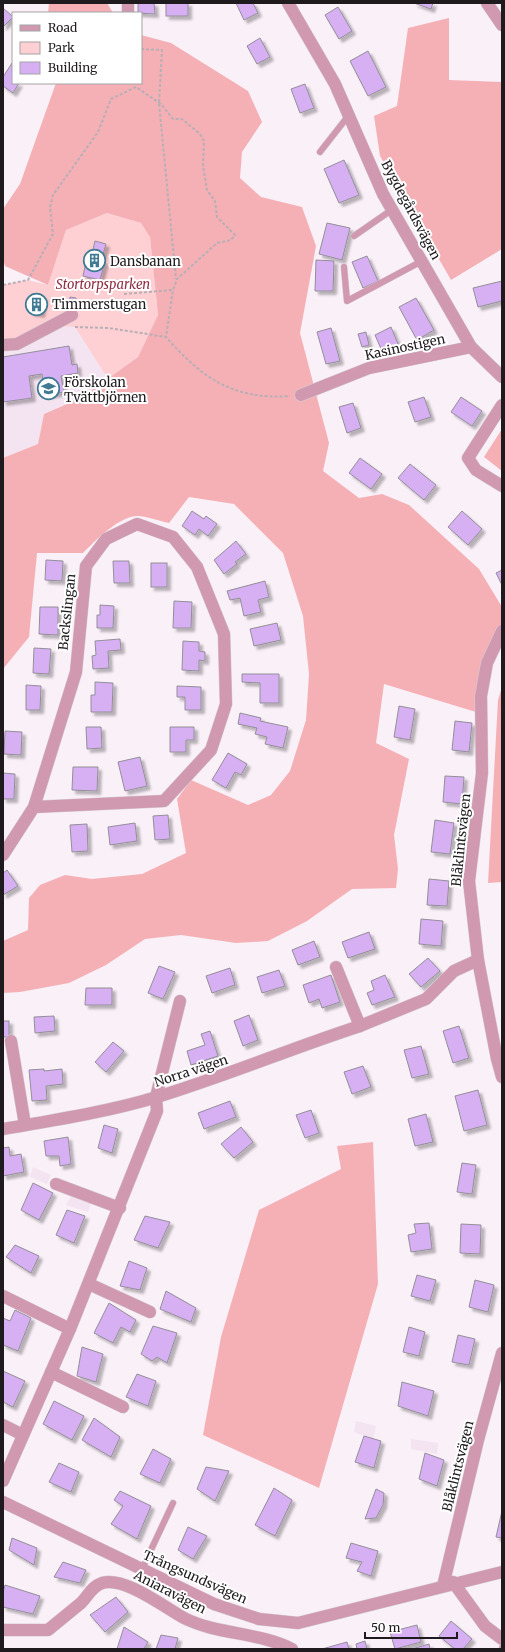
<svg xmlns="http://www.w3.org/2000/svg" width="505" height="1652" font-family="Merriweather,serif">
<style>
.built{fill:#f4e3f1}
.green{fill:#fecfd3}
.forest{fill:#f5b0b6}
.building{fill:#d6b0f3;stroke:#938e98;filter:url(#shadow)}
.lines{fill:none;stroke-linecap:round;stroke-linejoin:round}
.lane-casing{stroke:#d7ced5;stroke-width:7}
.street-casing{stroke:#d7ced5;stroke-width:13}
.path{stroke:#b7afb5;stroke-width:2;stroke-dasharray:3 2;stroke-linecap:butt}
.lane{stroke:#d099b0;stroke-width:6}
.street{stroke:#d099b0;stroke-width:12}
.labels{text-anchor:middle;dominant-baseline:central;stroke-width:4;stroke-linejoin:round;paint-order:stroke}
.street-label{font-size:13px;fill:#1e1a1d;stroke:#fff}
.poi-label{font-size:13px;fill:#1e1a1d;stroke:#fff;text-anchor:start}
.park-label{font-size:13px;font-style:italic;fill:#8f2e40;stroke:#fff}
</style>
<defs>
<filter id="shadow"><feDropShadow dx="3.5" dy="3.5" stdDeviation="1" flood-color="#0004"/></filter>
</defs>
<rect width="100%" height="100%" fill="#faf0f8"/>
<g class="built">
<path d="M52,326l23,1 33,52 -27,19 -37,16 -6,30 -35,14v-113z"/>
<path d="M33,1167l18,8 -4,9 -17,-7z"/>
<path d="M71,1196l20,7 -3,9 -22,-7z"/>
<path d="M356,1421l20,5 -3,13 -19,-7z"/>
<path d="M411,1439l27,4 -1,11 -26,-5z"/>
</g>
<path class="green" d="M107,213l34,10 9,13 8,80 -20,41 -30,22 -33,-52 -23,-1 -49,19v-60l25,-5 20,5 18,-55z"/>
<g class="forest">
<path d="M49,3h58l6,10h-65z"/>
<path d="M449,18v62l53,2v167l-51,31 -71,-124 -6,-40 23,-10 11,-78z"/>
<path d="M141,35l30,8 77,48 14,31 -20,30 -2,26 21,19 41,10 14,39 -16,87 29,110 -6,28 36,27 23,-4 27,11 70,64 23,38v17l-4,6 -22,82 -92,-28 -8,59 33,16 -15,76 4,34 -2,19 -44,1 -45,32 -39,20 -32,2 -55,-8 -36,4 -39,26 -37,18 -49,9 -17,1v-52l25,-11 1,-32 11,-13 25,-10 27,4 50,-5 44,-21 -9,-54 14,-19 57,25 23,-10 19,-24 16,-51 3,-46 -6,-58 -20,-63 -49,-49 -45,-7 -20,26c-9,-2 -20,-6 -30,-7 -19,-1 -43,24 -56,37h-46l-8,84 -26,32v-211l35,-14 6,-30 37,-16 57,-41 20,-42 -8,-78 -9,-14 -34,-10 -41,17 -18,55 -43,-19 -2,-7v-50l17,-25 36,-101h85z"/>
<path d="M502,429v42l-18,-14z"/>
<path d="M502,687v195l-14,1 10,-183z"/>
<path d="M373,1142l5,142 -59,204 -116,-53 18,-98 38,-127 82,-41 -4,-23z"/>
</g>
<g class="building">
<path d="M138,3h16l1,11 -17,-1z"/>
<rect x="166" y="3" width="22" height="13"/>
<path d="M236,3h17l5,10 -14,7z"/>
<path d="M414,3h19l-2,6z"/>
<path d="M338,7l14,24 -13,8 -14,-24z"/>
<path d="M3,8l10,9 -10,10z"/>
<path d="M260,38l10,19 -13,7 -10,-18z"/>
<path d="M368,51l18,36 -18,9 -18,-35z"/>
<path d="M12,63l1,20h6l-6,10 -10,-7v-9z"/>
<path d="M305,84l9,24 -14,5 -9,-24z"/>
<path d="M344,160l15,35 -20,8 -15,-34z"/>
<path d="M327,223l23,5 -8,32 -23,-6z"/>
<path d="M95,241l11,3 -5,17h4l-5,19 -17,-4 4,-19 4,1z"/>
<path d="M367,256l11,25 -15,7 -11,-26z"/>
<path d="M316,260l18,1 -1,30h-18z"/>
<path d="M502,281v20l-24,6 -5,-19z"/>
<path d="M33,296l11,1 -3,17 -10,-2z"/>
<path d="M70,297l6,1 -1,7h-6z"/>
<path d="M416,298l18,32 -17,10 -18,-33z"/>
<path d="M391,327l7,17 -16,7 -7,-16z"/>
<path d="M331,328l9,33 -14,3 -9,-32z"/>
<path d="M366,332l3,13 -7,2 -4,-13z"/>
<path d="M69,346l3,19 5,-1 1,9 -17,3 3,16 -19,3 -3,-21 -13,2 3,22 -29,4v-45z"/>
<path d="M424,397l7,20 -16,5 -7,-20z"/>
<path d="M461,397l21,14 -10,15 -21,-14z"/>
<path d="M353,403l8,25 -14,5 -8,-26z"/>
<path d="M360,458l22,16 -11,15 -22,-16z"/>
<path d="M410,464l26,21 -12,15 -26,-22z"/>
<path d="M192,511l12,8 2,-3 11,8 -9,12 -9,-7 -4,6 -13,-9z"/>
<path d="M462,511l20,18 -14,16 -20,-18z"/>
<path d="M236,541l10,13 -11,8 2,2 -13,10 -10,-14z"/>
<path d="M46,560l17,1 -1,20 -17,-1z"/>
<path d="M113,561h16l1,22h-16z"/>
<rect x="151" y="563" width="16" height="24"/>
<path d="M502,570v15l-6,-12z"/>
<path d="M265,581l4,16 -11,3 3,12 -17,4 -4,-18 -10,2 -3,-9z"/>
<path d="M174,601l18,1 -1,26h-18z"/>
<path d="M100,605l14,1 -1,22h-16v-13h3z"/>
<path d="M40,607h18v28l-19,-1z"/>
<path d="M277,623l4,17 -27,6 -4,-17z"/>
<path d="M120,639l1,11 -13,1 1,17 -16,1 -1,-13 4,-1 -1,-14z"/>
<path d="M183,641l16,1v9l6,1v9l-6,-1v11l-17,-1z"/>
<path d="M34,648l17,1 -2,25 -16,-1z"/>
<path d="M242,674h37v29h-19v-20l-18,-1z"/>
<path d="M95,682l18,1 -1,29h-21v-17h4z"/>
<path d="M26,685l15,1 -1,24h-14z"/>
<path d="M177,686l24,1v23h-16v-13h-8z"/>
<path d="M399,706l16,3 -5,31 -16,-3z"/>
<path d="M240,713l21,5 -1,3 28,6 -5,21 -18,-4 2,-7 -12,-3 2,-6 -19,-4z"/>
<path d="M455,721l17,2 -3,29 -17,-2z"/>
<path d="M86,727h15l1,21 -15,1z"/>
<path d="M170,727h24v13h-8v12h-16z"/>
<path d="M5,731l17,1 -1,23 -17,-1z"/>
<path d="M228,753l19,11 -6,11 -6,-3 -9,16 -14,-8z"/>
<path d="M140,757l7,29 -22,5 -7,-29z"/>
<path d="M73,767h25l-1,24 -25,-1z"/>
<path d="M3,773l12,1 -1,25h-11z"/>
<path d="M445,776l19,1 -2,27 -19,-2z"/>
<path d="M168,815l2,24 -15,1 -2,-24z"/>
<path d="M435,820l19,3 -4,31 -19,-2z"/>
<path d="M135,823l2,18 -27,4 -2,-18z"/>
<path d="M87,824l1,27 -16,1 -2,-27z"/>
<path d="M7,870l11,16 -15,9v-22z"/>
<path d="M429,879l20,2 -2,25 -20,-1z"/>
<path d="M421,919l22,2 -2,25 -22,-2z"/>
<path d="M369,932l6,17 -27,9 -6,-16z"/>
<path d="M314,941l6,16 -22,8 -6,-15z"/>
<path d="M428,958l12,13 -19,16 -12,-13z"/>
<path d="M159,966l16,6 -12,27 -15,-6z"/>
<path d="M230,968l5,17 -23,8 -6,-17z"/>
<path d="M279,970l6,16 -23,7 -5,-16z"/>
<path d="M331,975l9,27 -18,6 -3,-9 -10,4 -6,-18z"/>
<path d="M385,975l10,22 -23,8 -5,-12 7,-3 -3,-9z"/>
<path d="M86,988h26v17h-27z"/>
<path d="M249,1015l9,25 -15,6 -9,-25z"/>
<path d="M54,1016l1,15 -20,2 -1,-16z"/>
<rect x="3" y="1021" width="6" height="16"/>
<path d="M459,1026l10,32 -16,5 -10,-32z"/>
<path d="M210,1031l8,25 -27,9 -4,-14 18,-6 -4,-11z"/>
<path d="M113,1042l11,9 -18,21 -11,-10z"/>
<path d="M421,1046l8,28 -17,4 -8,-28z"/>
<path d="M363,1066l8,21 -19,7 -8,-22z"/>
<path d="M44,1069v2l18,-2 1,15 -17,2 1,14 -15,1 -3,-31z"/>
<path d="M478,1090l9,35 -23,6 -9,-35z"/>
<path d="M230,1101l6,16 -32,12 -6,-16z"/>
<path d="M311,1110l8,23 -14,5 -9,-23z"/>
<path d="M426,1114l7,28 -18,4 -7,-27z"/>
<path d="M104,1125l14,4 -6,24 -14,-5z"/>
<path d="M241,1127l12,15 -19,16 -13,-14z"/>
<path d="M68,1137l3,27 -11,2 -1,-10h-13l-2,-15z"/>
<path d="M9,1147l1,9 11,-2 3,18 -21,4v-28z"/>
<path d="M462,1163l14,2 -4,29 -15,-2z"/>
<path d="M33,1183l20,10 -14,27 -18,-10z"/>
<path d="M67,1210l18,6 -11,27 -18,-8z"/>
<path d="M145,1216l25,6 -12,26 -24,-8z"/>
<path d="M429,1223l3,26 -21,3 -3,-17 8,-2 -2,-9z"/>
<path d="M461,1224l20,1 -1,29 -20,-1z"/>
<path d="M15,1245l24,11 -8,17 -25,-16z"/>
<path d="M129,1261l18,7 -7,22 -20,-4z"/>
<path d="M417,1275l19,5 -6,21 -19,-5z"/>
<path d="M475,1280l19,5 -6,27 -19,-5z"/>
<path d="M166,1291l30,17 -5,14 -31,-13z"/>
<path d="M109,1303l27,17 -6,12 -9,-5 -8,16 -19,-10z"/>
<path d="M15,1310l16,8 -13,33 -15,-6v-27l7,3z"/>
<path d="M153,1326l24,7 -10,30 -10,-6 -5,4 -11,-7z"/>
<path d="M409,1327l16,5 -6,24 -16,-4z"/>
<path d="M458,1335l17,4 -6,26 -17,-3z"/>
<path d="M82,1347l21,7 -7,28 -19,-6z"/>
<path d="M3,1371l22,10 -12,26 -10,-5z"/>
<path d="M137,1374l19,7 -8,25 -22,-9z"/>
<path d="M402,1382l32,9 -6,25 -30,-10z"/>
<path d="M54,1401l30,15 -12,24 -29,-16z"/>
<path d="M94,1418l26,19 -9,20 -29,-17z"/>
<path d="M364,1436l17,5 -7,27 -19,-6z"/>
<path d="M153,1449l18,10 -11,24 -20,-9z"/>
<path d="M425,1453l19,7 -7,26 -18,-7z"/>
<path d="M59,1463l20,9 -8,20 -22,-10z"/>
<path d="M206,1467l23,4 -14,30 -18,-12z"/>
<path d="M274,1488l18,12 -17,36 -20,-11z"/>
<path d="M376,1489l8,4 -1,12 -7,13 -11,1z"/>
<path d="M120,1491l31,15 -14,33 -26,-15 12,-18 -9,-6z"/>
<path d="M502,1511v27l-6,-1z"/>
<path d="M188,1527l19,9 -14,23 -15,-9z"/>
<path d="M12,1538l25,10 -3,17 -25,-15z"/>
<path d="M351,1543l27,8 -7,25 -14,-5 5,-9 -16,-4z"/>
<path d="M63,1562l23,8 -6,13 -26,-6z"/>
<path d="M5,1585l35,11 -7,18 -30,-7v-15z"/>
<path d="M116,1597l12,15 -23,20 -15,-17z"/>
<path d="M451,1621l21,18 -9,10h-8l-16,-13z"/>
<path d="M417,1625l4,17 -26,7 -5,-17z"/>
<path d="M124,1627l24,15 -4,7h-27z"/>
<path d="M161,1635l17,3 -3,11h-19z"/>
<path d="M365,1641l2,8h-10l-1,-5z"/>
<path d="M347,1642l2,7h-27z"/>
<path d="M429,1644l1,5h-18z"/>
</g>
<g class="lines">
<defs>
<g id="lane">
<path d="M320,152l29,-37"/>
<path d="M354,236l39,-27"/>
<path d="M344,267l3,34 75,-40"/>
<path d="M142,1569l31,-66"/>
<path d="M502,1649v-1"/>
</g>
<g id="street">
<path d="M128,3v10"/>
<path d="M288,3l47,81 48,110 88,153 31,30"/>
<path d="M487,3l15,22"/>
<path d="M3,345l14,-1 55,-29"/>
<path d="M301,395l68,-27 102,-21"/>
<path d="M502,405l-34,53 8,12 26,16"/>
<path d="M502,631l-15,32 -6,33 1,77 -13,108 9,79 19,99 5,18"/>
<path d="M3,855l31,-48 42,-135 10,-106 20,-27 31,-15 36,13 24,30 27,67 2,70 -15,46 -47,51 -130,6"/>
<path d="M336,967l24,59 66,-27 28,-28 24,-11"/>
<path d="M11,1041l14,84"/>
<path d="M3,1129c52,-9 104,-17 154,-32 69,-21 135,-49 203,-71"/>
<path d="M56,1184l64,24"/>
<path d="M89,1284l61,28"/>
<path d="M3,1296l67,33"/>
<path d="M51,1372l72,35"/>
<path d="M3,1425l20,10"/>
<path d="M3,1481l67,-152 87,-218 -1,-14 24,-96"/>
<path d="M3,1502l211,102 45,15 39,4 204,-51"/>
<path d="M453,1582l32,44 17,13"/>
<path d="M443,1586l35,-146 24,-87"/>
<path d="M3,1630h45c11,-9 22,-18 33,-27 8,-8 10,-16 21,-20 22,-7 62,24 82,35 34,17 75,14 108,31"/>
</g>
</defs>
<use href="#lane" class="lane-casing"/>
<use href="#street" class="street-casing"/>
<g class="path">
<path d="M141,49l21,1 -3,53 17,176"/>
<path d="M3,285l25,-5 25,-46 -3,-27 3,-12 45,-63 13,-33 25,-12 25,17 12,15h9l18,15 4,7 -1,25 4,24 8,11 2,16 18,18 -4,5 -14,3 -40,36 -4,11 -7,47"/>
<path d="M124,294l49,-4"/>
<path d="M75,327l34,1 57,9c36,41 67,63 124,59"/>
</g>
<use href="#lane" class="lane"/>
<use href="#street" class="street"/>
</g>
<defs>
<symbol id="building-ring" viewBox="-11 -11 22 22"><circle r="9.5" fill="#fff" stroke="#407b93" stroke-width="1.5"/><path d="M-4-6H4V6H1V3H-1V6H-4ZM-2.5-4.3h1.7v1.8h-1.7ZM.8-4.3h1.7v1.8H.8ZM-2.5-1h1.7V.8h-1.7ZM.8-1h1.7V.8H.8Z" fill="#407b93"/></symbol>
<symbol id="school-ring" viewBox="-11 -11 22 22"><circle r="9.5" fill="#fff" stroke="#407b93" stroke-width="1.5"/><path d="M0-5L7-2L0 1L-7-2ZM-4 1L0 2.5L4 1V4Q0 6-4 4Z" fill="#407b93"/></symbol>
</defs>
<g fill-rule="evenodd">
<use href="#building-ring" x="82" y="248" width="25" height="25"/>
<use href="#building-ring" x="24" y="292" width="25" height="25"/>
<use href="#school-ring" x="36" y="376" width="25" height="25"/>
</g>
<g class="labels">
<g class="street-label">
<text transform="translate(411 210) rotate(62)">Bygdegårdsvägen</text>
<text transform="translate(405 347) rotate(-12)">Kasinostigen</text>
<text transform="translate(67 612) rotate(-84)">Backslingan</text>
<text transform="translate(461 840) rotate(-84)">Blåklintsvägen</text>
<text transform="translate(191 1071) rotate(-18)">Norra vägen</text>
<text transform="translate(458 1466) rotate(-76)">Blåklintsvägen</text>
<text transform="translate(195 1577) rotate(24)">Trångsundsvägen</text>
<text transform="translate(170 1592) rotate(27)">Aniaravägen</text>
</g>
<g class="poi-label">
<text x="110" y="261">Dansbanan</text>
<text x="52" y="304">Timmerstugan</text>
<text x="64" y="382">Förskolan<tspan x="64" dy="15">Tvättbjörnen</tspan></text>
</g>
<g class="park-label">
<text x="103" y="284">Stortorpsparken</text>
</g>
</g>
<rect width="505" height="1652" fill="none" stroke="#1e1a1d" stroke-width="8"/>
<rect x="12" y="12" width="130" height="72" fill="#ffffff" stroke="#a5a3a5"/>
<rect x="20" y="25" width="20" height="6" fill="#d099b0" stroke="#a5a3a5"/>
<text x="48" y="32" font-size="12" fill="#1e1a1d">Road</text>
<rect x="20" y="42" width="20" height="12" fill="#fecfd3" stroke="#a5a3a5"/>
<text x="48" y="52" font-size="12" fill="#1e1a1d">Park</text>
<rect x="20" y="62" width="20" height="12" fill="#d6b0f3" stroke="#a5a3a5"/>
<text x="48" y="72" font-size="12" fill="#1e1a1d">Building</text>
<path d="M365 1632v6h92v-6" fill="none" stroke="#1e1a1d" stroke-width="2"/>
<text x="371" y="1632" font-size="12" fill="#1e1a1d" stroke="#ffffff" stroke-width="3" paint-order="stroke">50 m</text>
</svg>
